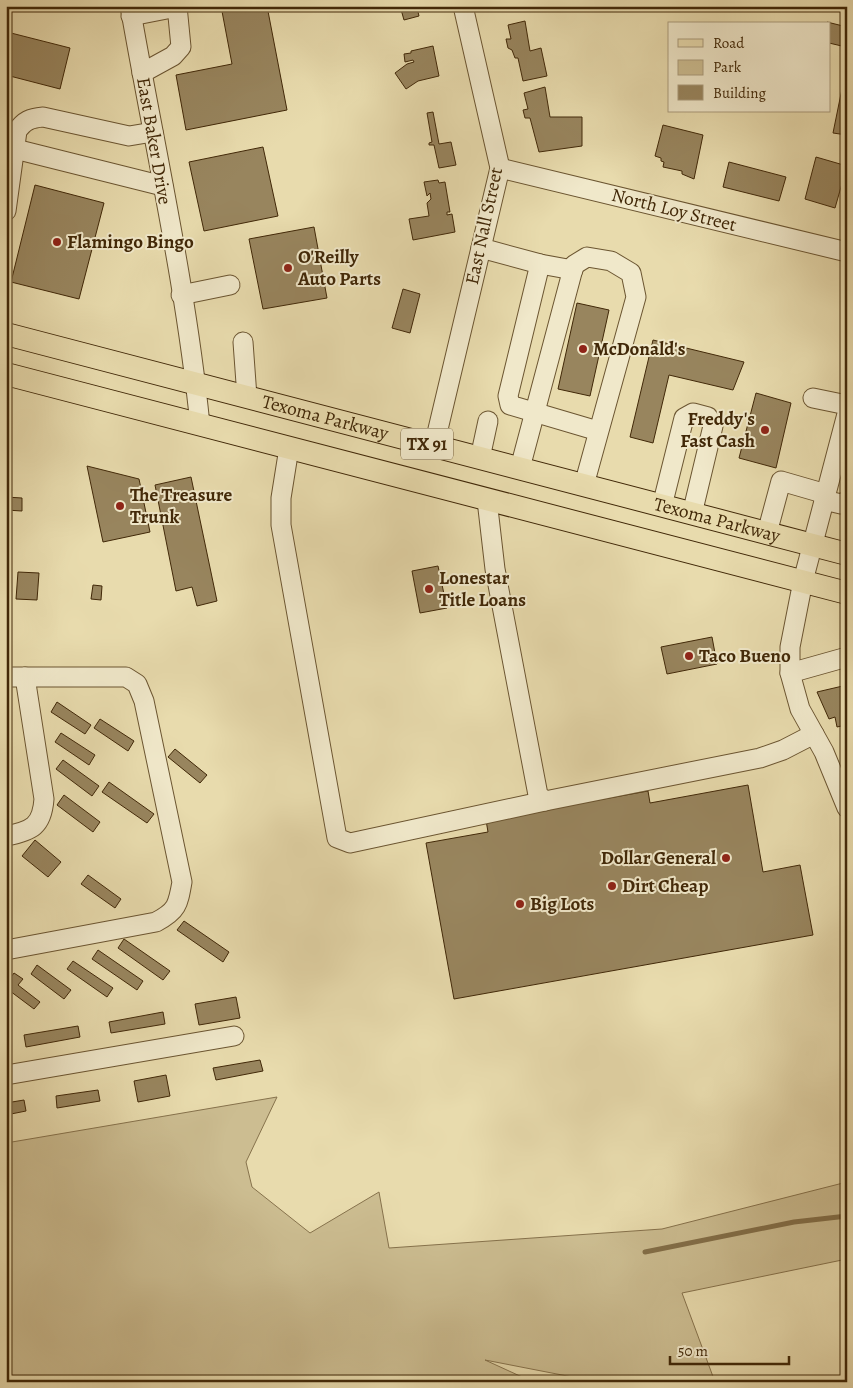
<svg xmlns="http://www.w3.org/2000/svg" width="853" height="1388" font-family="Alegreya,serif">
<style>
.green{fill:#ccbd91;stroke:#86724c}
.lines{fill:none;stroke-linecap:round;stroke-linejoin:round}
.stream{stroke:#836f49;stroke-width:5}
.building{fill:#98855e;stroke:#412808}
.minor-casing{stroke:#6b5531;stroke-width:21}
.major-casing{stroke:#412808;stroke-width:24}
.minor{stroke:#f0e8ca;stroke-width:19}
.major{stroke:#e8dbad;stroke-width:22}
.poi-dot{fill:#8f2418;stroke:#f0e8ca;stroke-width:2}
.labels{text-anchor:middle;dominant-baseline:central;stroke-width:4;stroke-linejoin:round;paint-order:stroke}
.shield{fill:#f0e8ca;stroke:#766242;stroke-width:1}
.shield-label{font-size:18px;font-weight:bold;fill:#412808}
.street-label{font-size:19px;fill:#412808;stroke:#f0e8ca}
.poi-label{font-size:19px;font-weight:bold;fill:#412808;stroke:#f0e8ca;text-anchor:start}
</style>
<rect width="100%" height="100%" fill="#e8dbad"/>
<filter id="stains"><feTurbulence type="fractalNoise" baseFrequency=".004" numOctaves="4"/><feColorMatrix values="0 0 0 0 .2 0 0 0 0 .09 0 0 0 0 .02 0 0 0 .5 -.17"/></filter>
<radialGradient id="worn" r=".72"><stop offset=".6" stop-color="#630" stop-opacity="0"/><stop offset="1" stop-color="#630" stop-opacity=".3"/></radialGradient>
<path class="green" d="M277,1097l-31,65 6,25 58,46 69,-41 10,56 273,-19 185,-47v77l-165,34 33,89h-117l-113,-22 48,22h-527v-239z"/>
<g class="lines">
<path class="stream" d="M645,1252l149,-30 53,-6"/>
</g>
<g class="building">
<path d="M221,6h46l20,104 -101,20 -10,-55 56,-11z"/>
<path d="M400,6h23v1l-6,1 2,8 -15,4z"/>
<path d="M525,21l5,30 11,-3 6,28 -24,5 -5,-23h-3l-3,-8 -4,-2 -2,-9h5l-3,-14z"/>
<path d="M827,22l20,5 -1,20 -17,-4v-19h-3z"/>
<path d="M11,33l59,15 -10,41 -54,-14v-21z"/>
<path d="M433,46l6,30 -21,5 -12,8 -11,-16 12,-9 7,-2 -1,-2 -8,2 -1,-8 7,-1v-2z"/>
<path d="M845,74h2v61l-14,-2z"/>
<path d="M545,87l5,30h32v29l-43,6 -9,-34h-5l-2,-8 5,-1 -4,-16z"/>
<path d="M433,112l6,32 12,-2 5,23 -17,3 -5,-23h-5v-2l3,-1 -5,-29z"/>
<path d="M663,125l40,10 -9,44 -12,-5v-3l-19,-4 1,-5 -3,-1v-3l-6,-2z"/>
<path d="M263,147l15,69 -74,15 -15,-69z"/>
<path d="M816,157l31,9 -12,42 -30,-9z"/>
<path d="M729,162l57,15 -7,24 -56,-14z"/>
<path d="M438,180l1,3 6,-1 5,30h-3v3l5,-1 3,18 -42,8 -4,-21 20,-3 -2,-13 4,-4 -1,-6 -3,3 -3,-14z"/>
<path d="M35,185l69,18 -25,96 -68,-17z"/>
<path d="M314,227l13,71 -64,11 -14,-70z"/>
<path d="M403,289l17,5 -10,39 -18,-5z"/>
<path d="M577,303l32,7 -19,86 -32,-7z"/>
<path d="M653,340l91,22 -11,28 -64,-15 -16,68 -23,-6z"/>
<path d="M756,393l35,10 -15,65 -37,-10z"/>
<path d="M87,466l52,13 11,53 -47,10z"/>
<path d="M191,477l26,124 -20,5 -5,-19 -16,4 -21,-106z"/>
<path d="M6,497l16,1v13l-16,-1z"/>
<path d="M438,566l9,42 -27,5 -8,-42z"/>
<path d="M18,572l21,1 -2,27 -21,-1z"/>
<path d="M93,585l9,1 -1,14 -10,-1z"/>
<path d="M712,637l5,27 -50,10 -6,-27z"/>
<path d="M847,685v43l-1,-3 -9,2 -2,-10 -6,2 -12,-27z"/>
<path d="M57,702l34,23 -6,9 -34,-22z"/>
<path d="M100,719l34,22 -6,10 -34,-23z"/>
<path d="M61,733l34,22 -6,10 -34,-23z"/>
<path d="M175,749l32,26 -7,8 -32,-26z"/>
<path d="M63,760l36,26 -7,10 -36,-27z"/>
<path d="M109,782l45,32 -7,9 -45,-31z"/>
<path d="M748,785l15,87 37,-7 13,70 -359,64 -28,-156 62,-11 -2,-12 162,-29 2,12z"/>
<path d="M64,795l36,27 -7,10 -36,-27z"/>
<path d="M35,840l26,22 -13,15 -26,-21z"/>
<path d="M88,875l33,24 -6,9 -34,-24z"/>
<path d="M184,921l45,31 -6,10 -46,-32z"/>
<path d="M124,939l46,32 -7,9 -45,-32z"/>
<path d="M98,950l45,31 -6,9 -45,-31z"/>
<path d="M73,961l40,27 -6,9 -40,-28z"/>
<path d="M37,965l34,25 -7,9 -33,-25z"/>
<path d="M6,973l5,4 3,-4 9,6 -5,6 22,17 -6,7 -28,-21z"/>
<path d="M236,997l4,21 -41,7 -4,-21z"/>
<path d="M163,1012l2,12 -54,9 -2,-11z"/>
<path d="M78,1026l2,11 -54,10 -2,-12z"/>
<path d="M260,1060l3,11 -47,9 -3,-12z"/>
<path d="M166,1075l4,21 -32,6 -4,-21z"/>
<path d="M98,1090l2,11 -43,7 -1,-12z"/>
<path d="M24,1100l2,11 -20,4v-12z"/>
</g>
<g class="lines">
<defs>
<g id="minor">
<path d="M130,6c24,139 56,278 70,419"/>
<path d="M131,16l46,-9"/>
<path d="M142,73l31,-17 8,-9 -4,-41"/>
<path d="M15,149l148,37"/>
<path d="M500,168l347,84"/>
<path d="M6,211l11,-80c7,-10 13,-13 26,-14l86,19 24,-4"/>
<path d="M481,248l59,16 33,6"/>
<path d="M540,264l-32,132 2,9 88,26"/>
<path d="M181,295l49,-10"/>
<path d="M243,342l4,55"/>
<path d="M813,398l34,7"/>
<path d="M847,414l-44,167 -13,66v26l10,36 24,43 23,56"/>
<path d="M434,446l66,-278 -37,-162"/>
<path d="M289,448l-8,50v27l56,313 13,5 195,-42"/>
<path d="M480,458l8,-37"/>
<path d="M520,468l54,-203 13,-8 24,4 20,12 5,24 -52,188"/>
<path d="M487,500l8,69 43,226 7,6 215,-43 23,-8 31,-16"/>
<path d="M824,500l17,4 6,-3"/>
<path d="M662,506l22,-88 9,-5 15,4 5,9 -21,88"/>
<path d="M767,533l14,-52 45,13"/>
<path d="M790,673l57,-16"/>
<path d="M6,677h120l11,7 7,17 38,181c-4,23 -5,29 -26,40l-150,28"/>
<path d="M6,836c26,-5 36,-10 38,-37l-19,-122"/>
<path d="M6,1075l228,-39"/>
</g>
<g id="major">
<path id="s1" d="M6,334l841,220"/>
<path d="M6,374l841,219"/>
</g>
</defs>
<use href="#minor" class="minor-casing"/>
<use href="#major" class="major-casing"/>
<use href="#minor" class="minor"/>
<use href="#major" class="major"/>
</g>
<g class="poi-dot">
<circle cx="57" cy="242" r="5"/>
<circle cx="288" cy="268" r="5"/>
<circle cx="583" cy="349" r="5"/>
<circle cx="765" cy="430" r="5"/>
<circle cx="120" cy="506" r="5"/>
<circle cx="429" cy="589" r="5"/>
<circle cx="689" cy="656" r="5"/>
<circle cx="726" cy="858" r="5"/>
<circle cx="612" cy="886" r="5"/>
<circle cx="520" cy="904" r="5"/>
</g>
<g class="labels">
<rect class="shield" x="401" y="428.5" width="52" height="31" rx="4"/>
<g class="shield-label">
<text x="427" y="444">TX 91</text>
</g>
<g class="street-label">
<text transform="translate(154 141) rotate(80)">East Baker Drive</text>
<text transform="translate(674 210) rotate(14)">North Loy Street</text>
<text transform="translate(484 226) rotate(-78)">East Nall Street</text>
<text stroke="none"><textPath href="#s1" startOffset="330">Texoma Parkway</textPath></text>
<text stroke="none"><textPath href="#s1" startOffset="735">Texoma Parkway</textPath></text>
</g>
<g class="poi-label">
<text x="67" y="242">Flamingo Bingo</text>
<text x="298" y="257">O'Reilly<tspan x="298" dy="22">Auto Parts</tspan></text>
<text x="593" y="349">McDonald's</text>
<text x="755" y="419" text-anchor="end">Freddy's<tspan x="755" dy="22">Fast Cash</tspan></text>
<text x="130" y="495">The Treasure<tspan x="130" dy="22">Trunk</tspan></text>
<text x="439" y="578">Lonestar<tspan x="439" dy="22">Title Loans</tspan></text>
<text x="699" y="656">Taco Bueno</text>
<text x="716" y="858" text-anchor="end">Dollar General</text>
<text x="622" y="886">Dirt Cheap</text>
<text x="530" y="904">Big Lots</text>
</g>
</g>
<rect width="853" height="1388" fill="none" stroke="#e8dbad" stroke-width="25"/>
<rect x="8" y="8" width="838" height="1373" fill="none" stroke="#412808" stroke-width="2.5"/>
<rect x="12" y="12" width="828" height="1363" fill="none" stroke="#412808"/>
<rect x="668" y="22" width="162" height="90" fill="#f0e8ca" stroke="#aa9b7c"/>
<rect x="678" y="39" width="25" height="8" fill="#e8dbad" stroke="#aa9b7c"/>
<text x="713" y="48" font-size="15" fill="#412808">Road</text>
<rect x="678" y="60" width="25" height="15" fill="#ccbd91" stroke="#aa9b7c"/>
<text x="713" y="72" font-size="15" fill="#412808">Park</text>
<rect x="678" y="85" width="25" height="15" fill="#98855e" stroke="#aa9b7c"/>
<text x="713" y="98" font-size="15" fill="#412808">Building</text>
<path d="M670 1356v8h119v-8" fill="none" stroke="#412808" stroke-width="2.5"/>
<text x="678" y="1356" font-size="15" fill="#412808" stroke="#f0e8ca" stroke-width="4" paint-order="stroke">50 m</text>
<rect width="100%" height="100%" filter="url(#stains)"/>
<rect width="100%" height="100%" fill="url(#worn)"/>
</svg>
